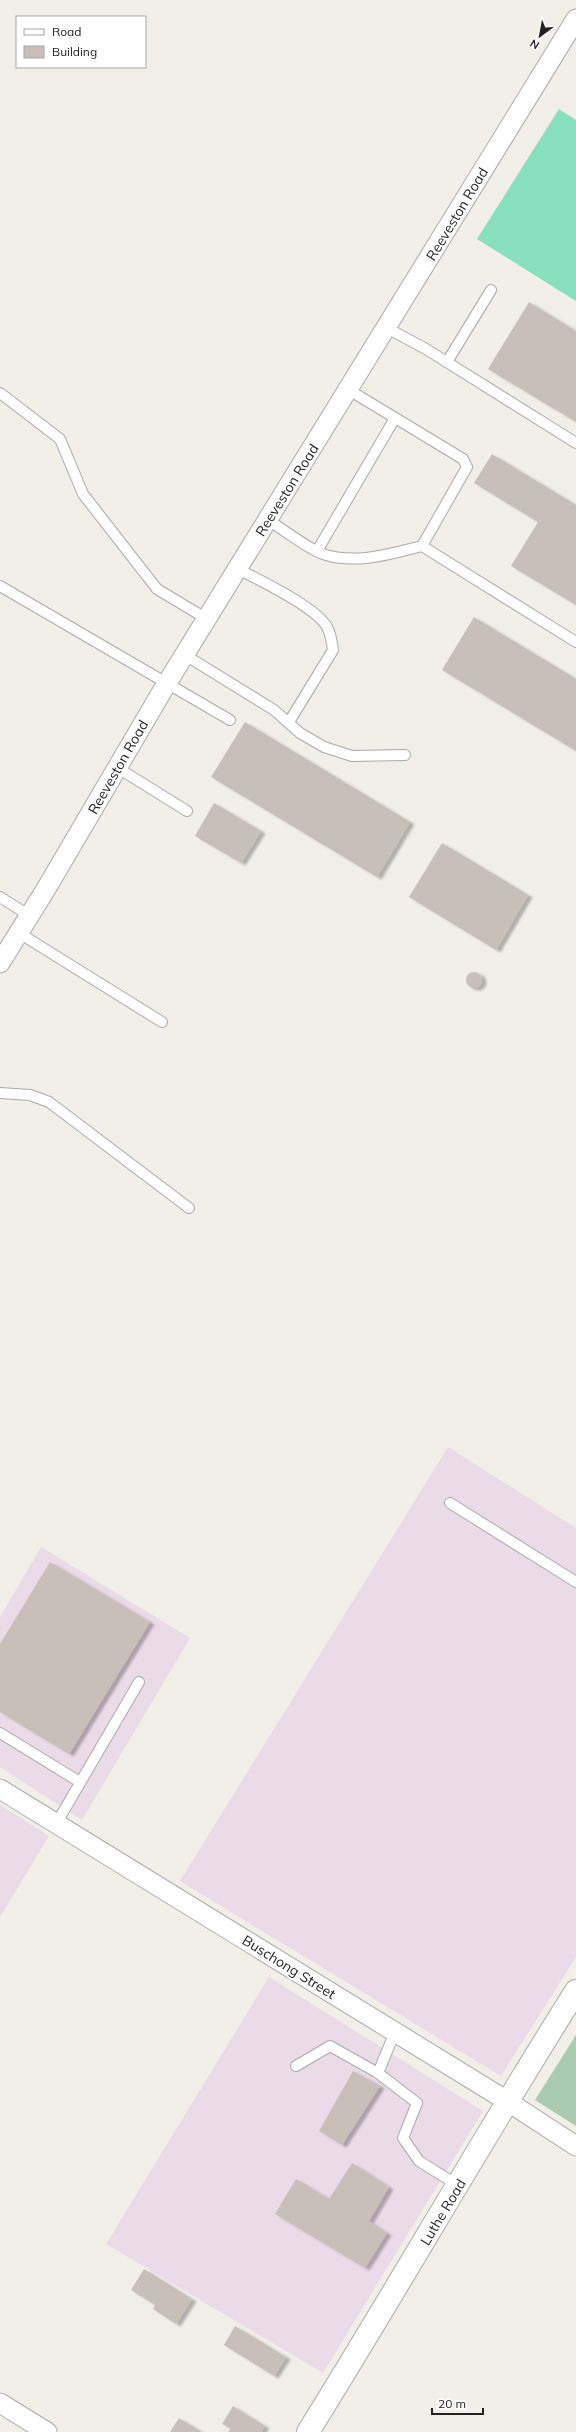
<svg xmlns="http://www.w3.org/2000/svg" width="576" height="2432" font-family="Mulish,sans-serif">
<style>
.industrial{fill:#ebdbe8}
.cemetery{fill:#aacbaf}
.pitch{fill:#88e0be}
.building{fill:#c7bfb8;filter:url(#shadow)}
.lines{fill:none;stroke-linecap:round;stroke-linejoin:round}
.service-casing{stroke:#a9a9a9;stroke-width:12}
.minor-casing{stroke:#a9a9a9;stroke-width:21}
.tertiary-casing{stroke:#a9a9a9;stroke-width:24}
.service{stroke:#fff;stroke-width:10}
.minor{stroke:#fff;stroke-width:19}
.tertiary{stroke:#fff;stroke-width:22}
.labels{text-anchor:middle;dominant-baseline:central;stroke-width:4;stroke-linejoin:round;paint-order:stroke}
.street-label{font-size:14px;fill:#222;stroke:#fff}
</style>
<defs>
<filter id="shadow"><feDropShadow dx="4.5" dy="2.5" stdDeviation="1" flood-color="#0004"/></filter>
</defs>
<rect width="100%" height="100%" fill="#f2efe9"/>
<g class="industrial">
<path d="M448,1447l128,81v429l-75,119 -321,-195z"/>
<path d="M41,1547l149,91 -108,182 -82,-53v-150z"/>
<path d="M0,1805l49,31 -49,81z"/>
<path d="M269,1977l214,134 -160,262 -217,-129z"/>
</g>
<path class="cemetery" d="M576,2035v91l-41,-26z"/>
<path class="pitch" d="M559,109l17,11v181l-99,-62z"/>
<g class="building">
<path d="M529,302l47,29v91l-88,-53z"/>
<path d="M492,454l84,51v100l-65,-39 27,-44 -64,-39z"/>
<path d="M474,617l102,62v72l-134,-81z"/>
<path d="M245,722l165,100 -33,55 -166,-100z"/>
<path d="M214,803l47,28 -20,32 -46,-27z"/>
<path d="M442,843l86,52 -32,55 -87,-53z"/>
<circle cx="474" cy="980" r="8"/>
<path d="M50,1562l100,60 -81,132 -69,-42v-68z"/>
<path d="M353,2071l27,15 -38,59 -23,-14z"/>
<path d="M352,2163l37,24 -20,34 18,12 -22,35 -90,-54 21,-35 33,20z"/>
<path d="M144,2269l48,30 -16,25 -23,-15 2,-4 -24,-15z"/>
<path d="M235,2326l51,31 -12,19 -50,-31z"/>
<path d="M233,2406l32,20 -4,6h-33l3,-3 -9,-5z"/>
<path d="M179,2418l23,14h-32z"/>
</g>
<g class="lines">
<defs>
<g id="service">
<path d="M387,328l39,21 150,94"/>
<path d="M447,362l44,-72"/>
<path d="M349,390l114,69 4,8 -45,79"/>
<path d="M0,393l60,46 23,55 74,95 50,30"/>
<path d="M268,520c15,9 40,29 55,34 32,11 67,0 99,-8l154,96"/>
<path d="M317,551l78,-133"/>
<path d="M238,569c21,11 82,40 90,60 3,6 4,14 5,21l-44,72"/>
<path d="M0,586l230,134"/>
<path d="M185,655l89,55 26,23 24,14 28,9 53,-1"/>
<path d="M118,768l69,43"/>
<path d="M0,897l30,19"/>
<path d="M19,933l143,89"/>
<path d="M0,1093l30,2 19,7 140,106"/>
<path d="M450,1503l126,79"/>
<path d="M0,1733l80,49"/>
<path d="M56,1824l83,-142"/>
<path d="M296,2066l34,-20 48,27 39,30 -14,35 16,23 40,25"/>
<path d="M378,2073l17,-41"/>
</g>
<g id="minor">
<path d="M0,963l46,-74 121,-206 409,-664"/>
<path d="M0,1789l507,312 69,45"/>
<path d="M0,2403l47,29"/>
</g>
<path id="tertiary" d="M308,2432c91,-146 176,-296 268,-441"/>
</defs>
<use href="#service" class="service-casing"/>
<use href="#minor" class="minor-casing"/>
<use href="#tertiary" class="tertiary-casing"/>
<use href="#service" class="service"/>
<use href="#minor" class="minor"/>
<use href="#tertiary" class="tertiary"/>
</g>
<g class="labels">
<g class="street-label">
<text transform="translate(457 214) rotate(-59)">Reeveston Road</text>
<text transform="translate(287 490) rotate(-58)">Reeveston Road</text>
<text transform="translate(118 767) rotate(-60)">Reeveston Road</text>
<text transform="translate(289 1967) rotate(32)">Buschong Street</text>
<text transform="translate(443 2212) rotate(-59)">Luthe Road</text>
</g>
</g>
<rect x="16" y="16" width="130" height="52" fill="#ffffff" stroke="#a7a7a7"/>
<rect x="24" y="29" width="20" height="6" fill="#ffffff" stroke="#a7a7a7"/>
<text x="52" y="36" font-size="12" fill="#222222">Road</text>
<rect x="24" y="46" width="20" height="12" fill="#c7bfb8" stroke="#a7a7a7"/>
<text x="52" y="56" font-size="12" fill="#222222">Building</text>
<g transform="translate(540 36) rotate(212)" stroke="#ffffff" stroke-width="3" paint-order="stroke">
<path d="M0-3L7 15L0 10L-7 15Z" fill="#222222"/>
<text y="-6" font-size="11" font-weight="bold" text-anchor="middle" fill="#222222">N</text>
</g>
<path d="M432 2408v6h51v-6" fill="none" stroke="#222222" stroke-width="2"/>
<text x="438" y="2408" font-size="12" fill="#222222" stroke="#ffffff" stroke-width="3" paint-order="stroke">20 m</text>
</svg>
